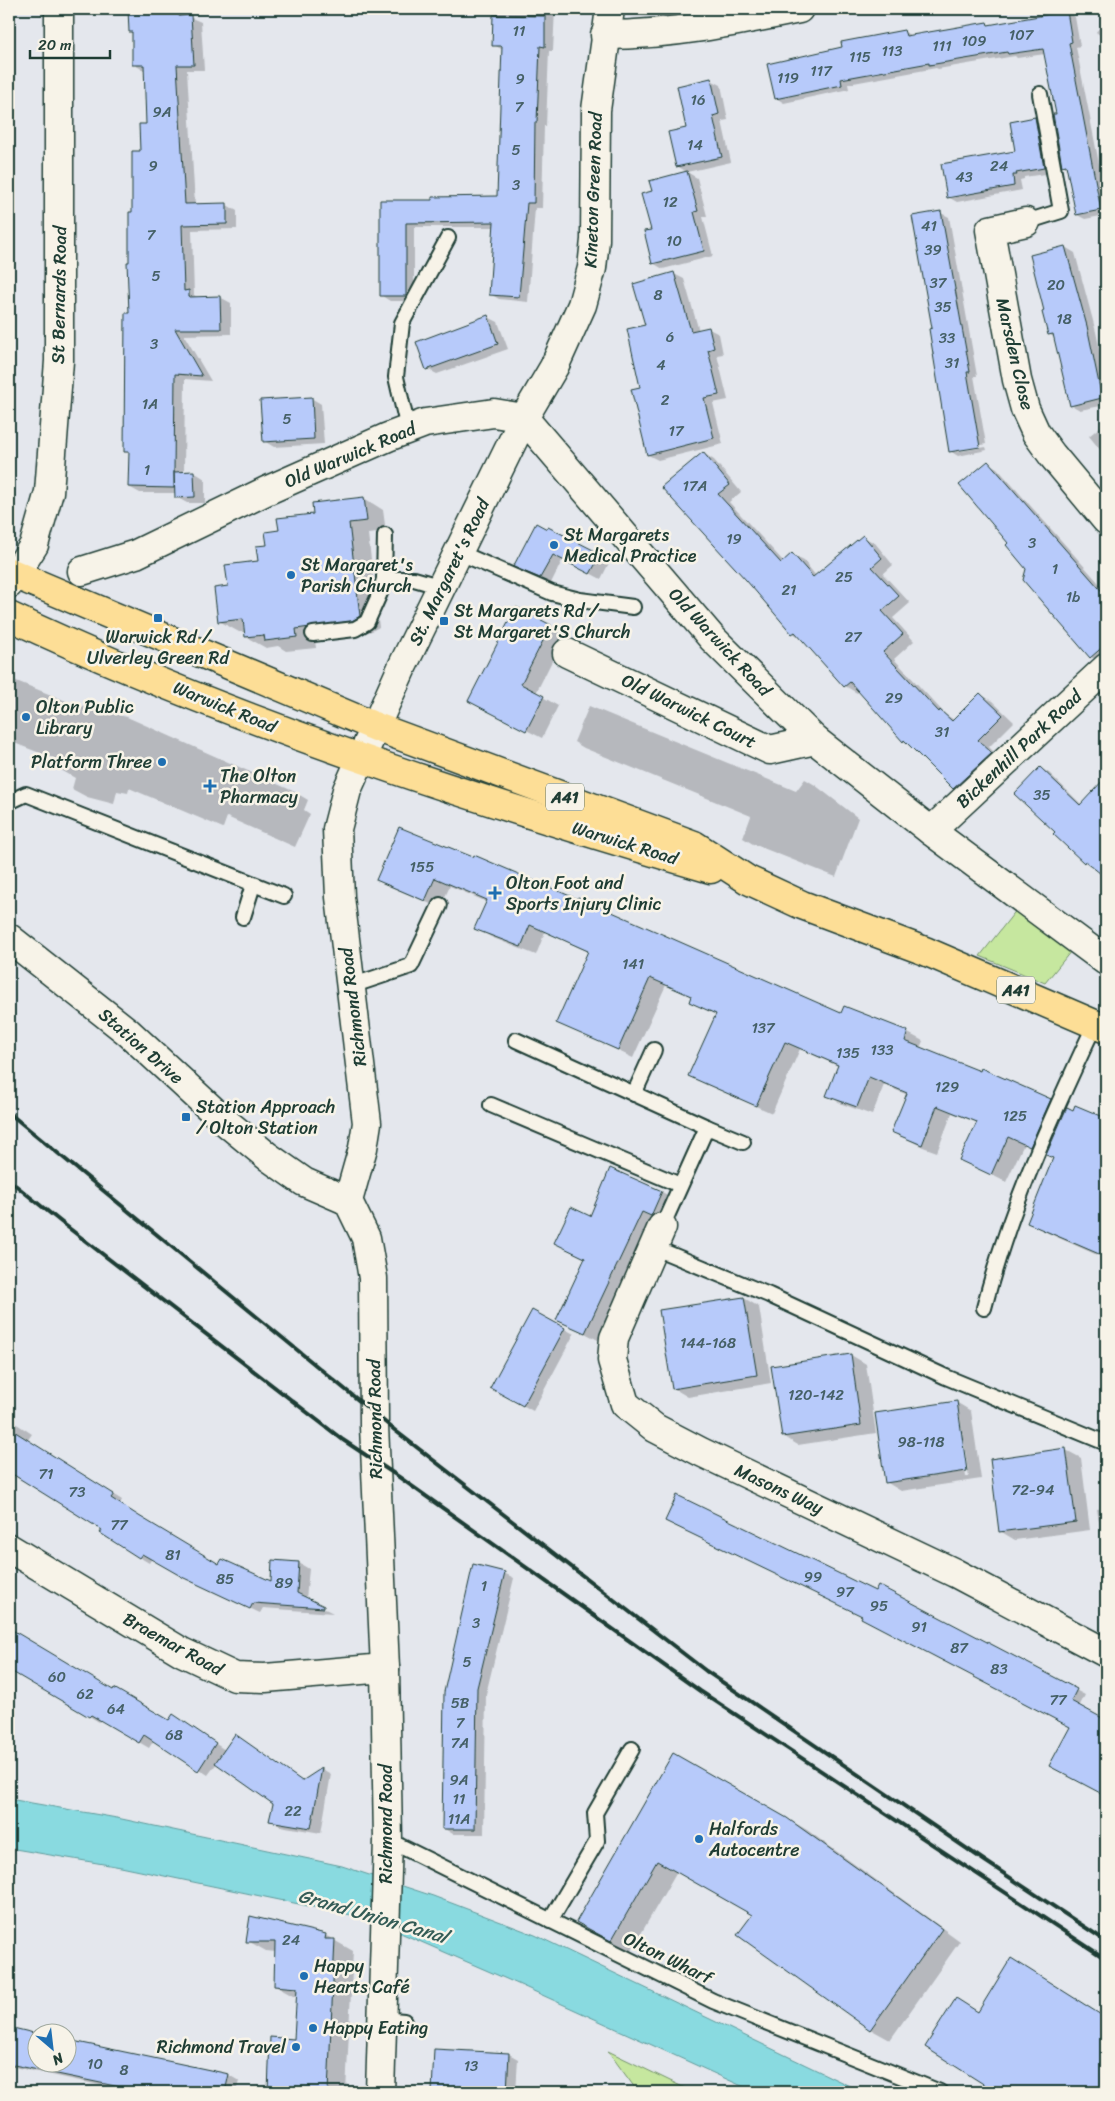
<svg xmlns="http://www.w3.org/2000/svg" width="1115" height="2101" font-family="Sriracha,sans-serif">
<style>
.green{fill:#c6e79f;stroke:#72926a}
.water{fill:#89dae0;stroke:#5f9b9b}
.shadow{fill:#0003;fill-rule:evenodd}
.building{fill:#b7cafa;stroke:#1f3d34}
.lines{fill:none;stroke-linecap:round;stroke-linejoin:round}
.lane-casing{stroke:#1f3d34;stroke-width:18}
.street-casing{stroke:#1f3d34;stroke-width:31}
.secondary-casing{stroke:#1f3d34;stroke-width:31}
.highway-casing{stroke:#1f3d34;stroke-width:31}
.lane{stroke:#f7f3e8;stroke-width:14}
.street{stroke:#f7f3e8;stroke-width:28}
.secondary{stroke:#f7f3e8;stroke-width:28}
.highway{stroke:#fdde96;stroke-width:28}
.rail{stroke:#1f3d34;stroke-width:4}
.poi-dot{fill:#1f6fb2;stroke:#f7f3e8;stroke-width:2}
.labels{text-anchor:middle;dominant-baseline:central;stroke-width:5;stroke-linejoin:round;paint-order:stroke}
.number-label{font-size:15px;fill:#456066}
.shield{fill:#f7f3e8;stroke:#60746a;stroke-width:1}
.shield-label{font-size:16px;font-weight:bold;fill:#1f3d34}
.street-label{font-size:18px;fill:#1f3d34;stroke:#f7f3e8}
.poi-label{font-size:18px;fill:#1f3d34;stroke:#f7f3e8;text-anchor:start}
.water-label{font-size:19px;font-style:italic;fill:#345c56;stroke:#f7f3e8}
</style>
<rect width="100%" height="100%" fill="#e4e7ed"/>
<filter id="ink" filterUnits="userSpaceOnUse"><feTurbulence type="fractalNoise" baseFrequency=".02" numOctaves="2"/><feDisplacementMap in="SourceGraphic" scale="10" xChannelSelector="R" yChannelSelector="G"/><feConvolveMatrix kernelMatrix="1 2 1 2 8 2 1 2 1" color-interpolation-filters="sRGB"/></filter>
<g filter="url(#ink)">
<g class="green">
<path d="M1017,909l54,42 -26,32 -65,-27z"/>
<path d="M608,2051l85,41h-55z"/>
</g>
<path class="water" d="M9,1799l108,19 225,48 91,30 102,39 327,157h-107l-237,-108 -152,-66 -245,-51 -112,-19z"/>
<g class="shadow">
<path d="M129,9h55l4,2 1,6 12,5 3,48h-17l8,135h32l10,6v18l-45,1 2,65 5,3 21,-1 11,6v31l-47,1 27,46 -26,-2 -1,94 10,-1 11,7v24h-18l-11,-6v-4h-36l-11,-6 1,-33 -4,-2 4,-189 3,-49 15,-89 -3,-54 -12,-7v-30l-3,-2z"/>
<path d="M495,9h60l-2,42h-4l-3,75h-2l-2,82h-7l-7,94 -29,-3 -9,-5 5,-67h-81v74h-24l-8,-5v-95h52l64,-3 5,-148 -9,-5z"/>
<path d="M1067,12l8,5 5,29 -4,1 30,152v16l-21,4 -8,-4 -9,-47 -5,-3 -6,-50 -12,-61 -28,4 -2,-2 -77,13 -2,-1 -88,16 1,5 -65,14 -8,-5 68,-50 60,-16 9,4 74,-12 3,2z"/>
<path d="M1106,19v21l-10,-8z"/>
<path d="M711,80l10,5 7,35 -6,1 9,41 -44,10 -10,-6 11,-37z"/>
<path d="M1035,119l8,5 9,49 -28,4v2l-4,1 2,10 -65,12 -9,-5 68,-45z"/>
<path d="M687,172l10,6 10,38 -4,1 10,39 -50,13 -10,-6v-32z"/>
<path d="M941,213l8,4 28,159h-3l12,68 -31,6v2l31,-5 1,3 -29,6 -8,-5 -16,-122z"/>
<path d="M1065,247l10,6 21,79 10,48v25l-26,5 -9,-5 -16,-67 -6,-4z"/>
<path d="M674,274l10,5 15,52 10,-2 10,5 4,20 -6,1 11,45 -15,3 10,41 -65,16 -10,-5 -7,-67 5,-62z"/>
<path d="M488,317l10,5 10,27 -71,25 -10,-5z"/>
<path d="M311,398l10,6 3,40 -50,3 -10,-6z"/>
<path d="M1106,422v35l-17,-21z"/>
<path d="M703,453l11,7 27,32 -12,10 55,60 8,-7 12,6 12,15 47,-39 12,6 18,22 -10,9 27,29 -17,15 21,23 -20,18 51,55 9,6 26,-26 12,7 22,21 -25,25 13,13 -36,35 -12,-7 -50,-47 -45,-50 -2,2 -12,-7 -42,-47 -10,-6 -46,-54z"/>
<path d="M988,463l9,5 109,123v67l-5,4 -10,-5 -81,-114z"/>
<path d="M364,498l19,12 3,22 -18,2 11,93 -7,4 -57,9 1,8 -30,3 -8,-5 -12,2 -20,-11v-5h-7l-20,-11 10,-34 30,-25 9,-16 12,-14 35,-17z"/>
<path d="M537,524l73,37 -9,18 -38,-20 -12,24 -27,-11z"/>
<path d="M517,609l48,26 -29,58 22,13 -16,32 -57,-29z"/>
<path d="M9,678l62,25 56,14 166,74 15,9 -4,10 6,4 -15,33 -68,-30 -4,11 -94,-40 -1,5 -11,-2 -3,13 -27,-7 -15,-8 3,-11 -14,-8 2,-8 -54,-21z"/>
<path d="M589,706l207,85 9,-12 10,6 43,33 -22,59 -83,-33 -10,-6 8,-22 -167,-68 -10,-6z"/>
<path d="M1040,768l9,5 33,32 21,-8 3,3v76l-21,-14 -31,-29 2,-1z"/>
<path d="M399,828l442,186 3,-7 64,26 15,8 -3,7 130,53 17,9 7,1 2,-5 30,14v139l-58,-26 -20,-11 27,-64 -9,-5 -1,1 -21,-10 -18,38 -45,-22 17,-37 -26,-10 -15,39 -14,-5 -30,-15 15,-37 -24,-10 -12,30 -30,-11 -15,-9 11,-29 -38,-17 -28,64 -67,-29 -15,-8 26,-61 -26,-14 2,-4 -26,-12 -33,73 -75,-36 31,-70 -44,-20 -9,23 -45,-18 -15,-9 11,-26 -37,-16 -10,22 -47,-20 -15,-8z"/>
<path d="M662,1192l13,7 -20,20 -57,121 -40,-21 28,-60 -31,-16 35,-25z"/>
<path d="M744,1298l15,9 12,76 -83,14 -15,-9 -12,-77z"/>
<path d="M533,1312l41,22 -41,77 -41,-23z"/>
<path d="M851,1355l15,9 10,69 -78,12 -15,-9z"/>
<path d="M956,1402l15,9 10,68 -80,12 -15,-9zM957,1411h2l10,66h-3z"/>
<path d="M9,1419l23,15 -5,7 95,59 -2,4 63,40 37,21 52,18 27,-20 10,6 -3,30 27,14 -70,-5 -3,5 -64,-30 -44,-25 -3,5 -10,-6 -35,-27 -95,-62z"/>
<path d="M1066,1450l15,8 9,72 -75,10 -15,-9z"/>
<path d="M1106,1508v61l-9,-60z"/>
<path d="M504,1573l10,5 -28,116 -2,140h-31l-10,-6z"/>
<path d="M879,1586l206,109 -6,12 27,15v6l-4,7 4,3v57l-46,-25 11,-43 -196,-134z"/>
<path d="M9,1629l105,62 55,31h14l42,28 10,-15 68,47 19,-13 9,5 -10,59 -41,-7 -9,-6 4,-16 -58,-41 -9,12 -54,-35 -5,8 -48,-28 -2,2 -90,-54z"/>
<path d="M674,1754l133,76 153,111 -70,99 -20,-11 -117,-114 -76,-44 -46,80 -34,-18z"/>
<path d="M325,1935l28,16 -7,141h-77l2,-53 24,1 2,-44h-4l-18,-10 1,-34 -10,-1 -18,-10z"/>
<path d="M1026,1969l80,50v73h-108l-72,-45 52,-34z"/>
<path d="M9,2028l29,7v29h30v-23l161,34 10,6 -3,11h-104l-123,-26z"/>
<path d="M435,2050l74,4 9,5 -2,33h-82z"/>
</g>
<g class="building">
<path d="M128,9h51v7l12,-1 3,50h-17l8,139 42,-1v21l-45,1 2,66 5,-1v7l31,-1 1,33h-46l27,47 -27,-2 -1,98 20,-1 1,26 -20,1 -1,-26v16l-46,-1 1,-35h-5l1,-139h4l-2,-51h2v-50h3v-61h8l-1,-27h7l-2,-59h-12v-33h-3z"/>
<path d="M1067,11l5,31 -3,1 32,167 -25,5 -10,-50 -4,1 -9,-52h3l-13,-65 -35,5 -1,-2 -78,13v-2l-88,16 1,6 -67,14 -8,-35 75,-17 -1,-5 63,-12 2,6 81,-14 1,3z"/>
<path d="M493,15l52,1v31l-5,-1 -3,76h-2l-1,81h-7l-8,94 -30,-2 5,-73 -88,1v73h-26v-96h52v-3l65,-1 5,-150h-10z"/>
<path d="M711,78l8,36 -6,2 9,41 -46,10 -8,-35 18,-4 -9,-42z"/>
<path d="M1035,117l9,51 -28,5 1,2h-4l1,11 -67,12 -6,-34 74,-13 -5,-29z"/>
<path d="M687,171l11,40 -4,1 10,39 -52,13 -8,-33 7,-1 -10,-36 11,-3 -3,-10z"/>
<path d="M941,211l29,161h-3l13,75 -31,5 -20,-123 3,-1 -20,-112z"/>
<path d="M1065,246l22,80 15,72 -32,8 -17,-72 -5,1 -6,-23 2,-1 -14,-56z"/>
<path d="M674,272l17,59 18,-4 5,21 -6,2 11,45 -15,3 10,40 -67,17 -16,-66 9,-2 -13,-58 18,-4 -12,-41z"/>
<path d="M488,315l10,29 -72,26 -10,-28z"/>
<path d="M312,397l2,42 -51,3 -3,-42z"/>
<path d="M703,452l27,33 -12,9 63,69 11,-10 21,24 50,-42 19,23 -10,9 27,29 -17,15 21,23 -20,18 56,60 1,-2 12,11 28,-28 23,22 -25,25 14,13 -39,36 -49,-49 -1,2 -53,-60 -6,5 -49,-55 -3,2 -46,-54 -85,-93z"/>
<path d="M988,461l118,135v48l-16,14 -67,-78 3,-11 -20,-24 2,-2 -49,-58z"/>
<path d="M364,497l3,24 -18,2 11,93 -8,5 -56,8 1,8 -32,4 -1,-6 -19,2 -2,-18 -25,3 -4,-34 14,-2 -3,-21 33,-4 -2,-15 11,-1 -2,-13 14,-2 -2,-12 36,-4 -1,-11z"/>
<path d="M536,523l11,6 1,-2 53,27 -11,20 -37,-19 -13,23 -27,-11z"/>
<path d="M516,607l35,18 -30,59 23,12 -18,35 -58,-30z"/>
<path d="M1040,767l40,38 26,-28v101l-21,-17 -1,2 -31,-29 2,-2 -41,-38z"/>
<path d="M399,827l74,30 1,-2 103,44 1,-2 263,116 3,-7 64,25 -3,10 75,30 1,-3 70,31 -21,48 -22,-10 -17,38 -32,-15 18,-38 -40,-16 -15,39 -31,-13 16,-39 -38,-16 -12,30 -31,-11 12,-31 -53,-23 -29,64 -68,-30 28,-62 -27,-12 2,-6 -41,-18 -32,72 -62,-27 32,-72 -58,-26 -9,22 -47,-18 13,-29 -52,-22 -10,23 -49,-21z"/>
<path d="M1075,1105l31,13v139l-79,-34 26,-65 -7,-3 21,-48 6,3z"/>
<path d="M610,1168l52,23 -11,25 -9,-4 -57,121 -29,-13 29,-62 -31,-15 17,-36 19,9z"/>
<path d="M744,1297l13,78 -85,14 -13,-79z"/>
<path d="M532,1310l33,18 -42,78 -33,-18z"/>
<path d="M851,1354l10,71 -79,12 -11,-71z"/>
<path d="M957,1401l10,70 -82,12 -10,-70z"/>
<path d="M9,1428l105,66 -3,4 28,18 80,48 3,-5 49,22 1,-21 27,2 -2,31 27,13v2l-71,-5 -3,6 -66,-31 -42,-24 -3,4 -39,-25 2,-3 -93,-58z"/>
<path d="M1066,1448l10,74 -77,10 -9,-73z"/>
<path d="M677,1495l198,96 3,-6 199,104 -6,12 35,19v76l-57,-30 21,-39 -209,-109 1,-2 -197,-95z"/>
<path d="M473,1564l32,8 -28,116 -2,141h-33l2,-137z"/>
<path d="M9,1628l104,62 1,-2 55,32 4,-6 43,29 -18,28 -54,-36 -5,8 -48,-28 -2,2 -80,-47z"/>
<path d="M235,1734l67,47 20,-13 -11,60 -42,-7 4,-17 -58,-41z"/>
<path d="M673,1753l114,65 155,111 -72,101 -133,-95 15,-20 -95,-54 -46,80 -35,-19z"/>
<path d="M250,1916l76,18 -1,5h10l-7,153h-60l2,-55 24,2 3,-51 -23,-2 1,-44h-29z"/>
<path d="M1011,1958l95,60v74h-110l-71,-45 31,-49 22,14z"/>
<path d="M9,2027l29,7v30h30v-24l161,34 -4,18h-81l-135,-28z"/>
<path d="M434,2049l75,4 -2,39h-75z"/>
</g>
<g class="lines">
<defs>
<g id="lane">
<path d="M1026,222l35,-11 -21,-117"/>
<path d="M408,429l-12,-52 6,-54 46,-85"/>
<path d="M458,552l94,41 28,7 53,7"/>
<path d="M384,579h30l28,8"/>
<path d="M313,634l42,-5 12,-7 13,-29 4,-14 1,-44"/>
<path d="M9,802l17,-8 258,102"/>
<path d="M243,917l10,-32"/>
<path d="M351,986l60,-20 29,-61"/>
<path d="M516,1040l191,87 36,15"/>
<path d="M634,1094l20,-44"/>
<path d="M491,1105l189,80"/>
<path d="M662,1227l45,-100"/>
<path d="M653,1247l116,48 177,82 160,66"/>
<path d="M984,1308c25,-99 68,-192 111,-284"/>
<path d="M388,1840l325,161 227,91"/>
<path d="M550,1921l47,-80 -2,-28 37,-64"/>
<path d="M382,2019l22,2"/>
</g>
<g id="street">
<path d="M605,35c66,0 130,-13 194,-26"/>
<path d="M1026,222l-36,8 27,150 8,29 11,24 16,22 54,65"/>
<path d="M82,571l54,-17 130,-63 122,-54 37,-14 69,-10 30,5 188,220 103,102 116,91 175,130"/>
<path d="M567,653l203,97 45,-10"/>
<path d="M931,831l175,-163"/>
<path d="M9,938l119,94 94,87 45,37 37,26 44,19"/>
<path d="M662,1227l-48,111 -2,22 13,44 30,24 46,24 254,121 151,80"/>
<path d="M9,1548l173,104 53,25 30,1 120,-10"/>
</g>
<g id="secondary">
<path d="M9,584l25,-39 15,-53 10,-131v-352"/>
<path d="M380,2092l8,-252 -3,-172 -11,-242 -1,-148 -7,-40 -18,-37 15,-53 4,-25 -27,-226 -3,-68 10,-39 56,-125 121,-247 30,-51 28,-62 10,-37 3,-28 1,-130 14,-101"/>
</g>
<g id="highway">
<path d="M9,572l367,155 318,118 54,35 54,25 123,46 181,78"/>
<path d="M9,616c225,106 463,183 702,253"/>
</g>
</defs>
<use href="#lane" class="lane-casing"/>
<use href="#street" class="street-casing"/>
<use href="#secondary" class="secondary-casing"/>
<use href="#highway" class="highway-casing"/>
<use href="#lane" class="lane"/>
<use href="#street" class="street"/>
<use href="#secondary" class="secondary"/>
<use href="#highway" class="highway"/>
<g class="rail">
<path d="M9,1113l388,319 309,239 279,190 121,80"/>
<path d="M9,1180l52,42 282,218 56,37 301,214 406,268"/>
</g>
</g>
</g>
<g class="poi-dot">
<circle cx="554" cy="545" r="5"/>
<circle cx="291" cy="575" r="5"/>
<rect x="153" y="613" width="10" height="10" rx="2.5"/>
<rect x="439" y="616" width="10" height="10" rx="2.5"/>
<circle cx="26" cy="717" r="5"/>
<circle cx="162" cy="762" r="5"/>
<path d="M207.5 778.5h5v5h5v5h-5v5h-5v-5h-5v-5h5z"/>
<path d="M492.5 885.5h5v5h5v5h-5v5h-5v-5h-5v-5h5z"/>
<rect x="181" y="1112" width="10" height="10" rx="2.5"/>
<circle cx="699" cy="1839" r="5"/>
<circle cx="304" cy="1976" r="5"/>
<circle cx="313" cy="2028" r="5"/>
<circle cx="296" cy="2047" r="5"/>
</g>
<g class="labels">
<g class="number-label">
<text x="519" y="31">11</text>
<text x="1021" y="35">107</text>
<text x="974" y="41">109</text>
<text x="942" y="46">111</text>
<text x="892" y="51">113</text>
<text x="860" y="57">115</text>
<text x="821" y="71">117</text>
<text x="788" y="78">119</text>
<text x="520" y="79">9</text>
<text x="698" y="100">16</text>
<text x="519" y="107">7</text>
<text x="162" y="112">9A</text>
<text x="695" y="145">14</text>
<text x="516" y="150">5</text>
<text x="153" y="166">9</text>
<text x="999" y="166">24</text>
<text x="964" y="177">43</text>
<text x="516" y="185">3</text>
<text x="670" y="202">12</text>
<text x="929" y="226">41</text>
<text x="151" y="235">7</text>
<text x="674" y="241">10</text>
<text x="933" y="250">39</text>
<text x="156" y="276">5</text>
<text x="938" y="283">37</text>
<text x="1056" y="285">20</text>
<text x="658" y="295">8</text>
<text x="943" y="307">35</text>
<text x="1064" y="319">18</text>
<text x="670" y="337">6</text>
<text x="947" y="338">33</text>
<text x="154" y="344">3</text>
<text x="952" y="363">31</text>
<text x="661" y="365">4</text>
<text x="665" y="400">2</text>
<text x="150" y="404">1A</text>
<text x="287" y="419">5</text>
<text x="676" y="431">17</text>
<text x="147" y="470">1</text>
<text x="695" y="486">17A</text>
<text x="734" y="539">19</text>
<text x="1032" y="543">3</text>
<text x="1055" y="569">1</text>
<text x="844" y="577">25</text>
<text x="789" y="590">21</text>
<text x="1073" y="597">1b</text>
<text x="853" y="637">27</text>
<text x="894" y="698">29</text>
<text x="942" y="732">31</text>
<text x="1042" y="795">35</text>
<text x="422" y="867">155</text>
<text x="633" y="964">141</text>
<text x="763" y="1028">137</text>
<text x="882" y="1050">133</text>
<text x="848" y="1053">135</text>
<text x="947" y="1087">129</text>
<text x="1015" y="1116">125</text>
<text x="708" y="1343">144-168</text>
<text x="816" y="1395">120-142</text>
<text x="921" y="1442">98-118</text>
<text x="46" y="1474">71</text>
<text x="1033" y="1490">72-94</text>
<text x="77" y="1492">73</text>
<text x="119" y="1525">77</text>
<text x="173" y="1555">81</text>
<text x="813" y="1577">99</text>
<text x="225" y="1579">85</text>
<text x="284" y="1583">89</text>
<text x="484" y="1586">1</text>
<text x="845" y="1592">97</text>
<text x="879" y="1606">95</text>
<text x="476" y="1623">3</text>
<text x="919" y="1627">91</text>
<text x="959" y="1648">87</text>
<text x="467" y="1662">5</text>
<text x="999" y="1669">83</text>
<text x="57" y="1677">60</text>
<text x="85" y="1694">62</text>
<text x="1058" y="1700">77</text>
<text x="460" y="1703">5B</text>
<text x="116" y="1709">64</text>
<text x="460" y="1723">7</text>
<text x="174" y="1735">68</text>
<text x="460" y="1743">7A</text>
<text x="459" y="1780">9A</text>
<text x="459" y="1799">11</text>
<text x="293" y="1811">22</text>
<text x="459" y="1819">11A</text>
<text x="291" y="1940">24</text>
<text x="95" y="2064">10</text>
<text x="471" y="2066">13</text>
<text x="124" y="2070">8</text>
</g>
<g class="shield">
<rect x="546" y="783.5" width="38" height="27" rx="4"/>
<rect x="997" y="976.5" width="38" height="27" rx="4"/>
</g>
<g class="shield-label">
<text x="565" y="797">A41</text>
<text x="1016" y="990">A41</text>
</g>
<g class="street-label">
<text transform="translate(593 190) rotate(-88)">Kineton Green Road</text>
<text transform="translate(59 295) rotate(-89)">St Bernards Road</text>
<text transform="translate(1015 354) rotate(77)">Marsden Close</text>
<text transform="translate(350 455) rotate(-23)">Old Warwick Road</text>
<text transform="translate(449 572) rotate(-64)">St. Margaret's Road</text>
<text transform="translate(720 642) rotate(47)">Old Warwick Road</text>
<text transform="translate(225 707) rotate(22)">Warwick Road</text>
<text transform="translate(689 711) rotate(26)">Old Warwick Court</text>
<text transform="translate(1019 749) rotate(-43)">Bickenhill Park Road</text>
<text transform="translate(625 843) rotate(17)">Warwick Road</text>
<text transform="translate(353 1007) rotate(-97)">Richmond Road</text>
<text transform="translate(141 1046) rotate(41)">Station Drive</text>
<text transform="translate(375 1419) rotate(-91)">Richmond Road</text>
<text transform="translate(779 1489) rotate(25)">Masons Way</text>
<text transform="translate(173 1644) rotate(29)">Braemar Road</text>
<text transform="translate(386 1824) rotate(-90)">Richmond Road</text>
<text transform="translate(668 1958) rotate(26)">Olton Wharf</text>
</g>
<g class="poi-label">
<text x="564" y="535">St Margarets<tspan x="564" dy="21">Medical Practice</tspan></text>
<text x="301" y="565">St Margaret's<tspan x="301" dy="21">Parish Church</tspan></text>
<text x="454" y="611">St Margarets Rd /<tspan x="454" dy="21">St Margaret'S Church</tspan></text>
<text x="158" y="637" text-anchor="middle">Warwick Rd /<tspan x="158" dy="21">Ulverley Green Rd</tspan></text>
<text x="36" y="707">Olton Public<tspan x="36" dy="21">Library</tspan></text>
<text x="152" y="762" text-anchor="end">Platform Three</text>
<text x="220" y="776">The Olton<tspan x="220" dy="21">Pharmacy</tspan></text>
<text x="506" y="883">Olton Foot and<tspan x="506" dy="21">Sports Injury Clinic</tspan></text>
<text x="196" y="1107">Station Approach<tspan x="196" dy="21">/ Olton Station</tspan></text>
<text x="709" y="1829">Halfords<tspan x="709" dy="21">Autocentre</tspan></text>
<text x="314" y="1966">Happy<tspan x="314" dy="21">Hearts Café</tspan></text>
<text x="323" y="2028">Happy Eating</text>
<text x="286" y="2047" text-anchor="end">Richmond Travel</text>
</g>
<g class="water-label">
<text transform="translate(373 1916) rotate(16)">Grand Union Canal</text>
</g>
</g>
<rect width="1115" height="2101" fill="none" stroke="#f7f3e8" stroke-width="30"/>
<rect x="15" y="15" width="1085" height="2071" fill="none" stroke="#1f3d34" stroke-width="2" filter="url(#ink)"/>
<g transform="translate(52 2048) rotate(152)"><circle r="24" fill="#f7f3e8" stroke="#a1aaa0"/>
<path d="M0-4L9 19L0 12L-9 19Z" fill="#1f6fb2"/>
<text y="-8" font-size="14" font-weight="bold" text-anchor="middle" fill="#1f3d34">N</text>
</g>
<path d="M30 50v8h80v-8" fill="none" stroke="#1f3d34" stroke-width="2.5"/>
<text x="38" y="50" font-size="15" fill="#1f3d34" stroke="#f7f3e8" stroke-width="4" paint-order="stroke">20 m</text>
</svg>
